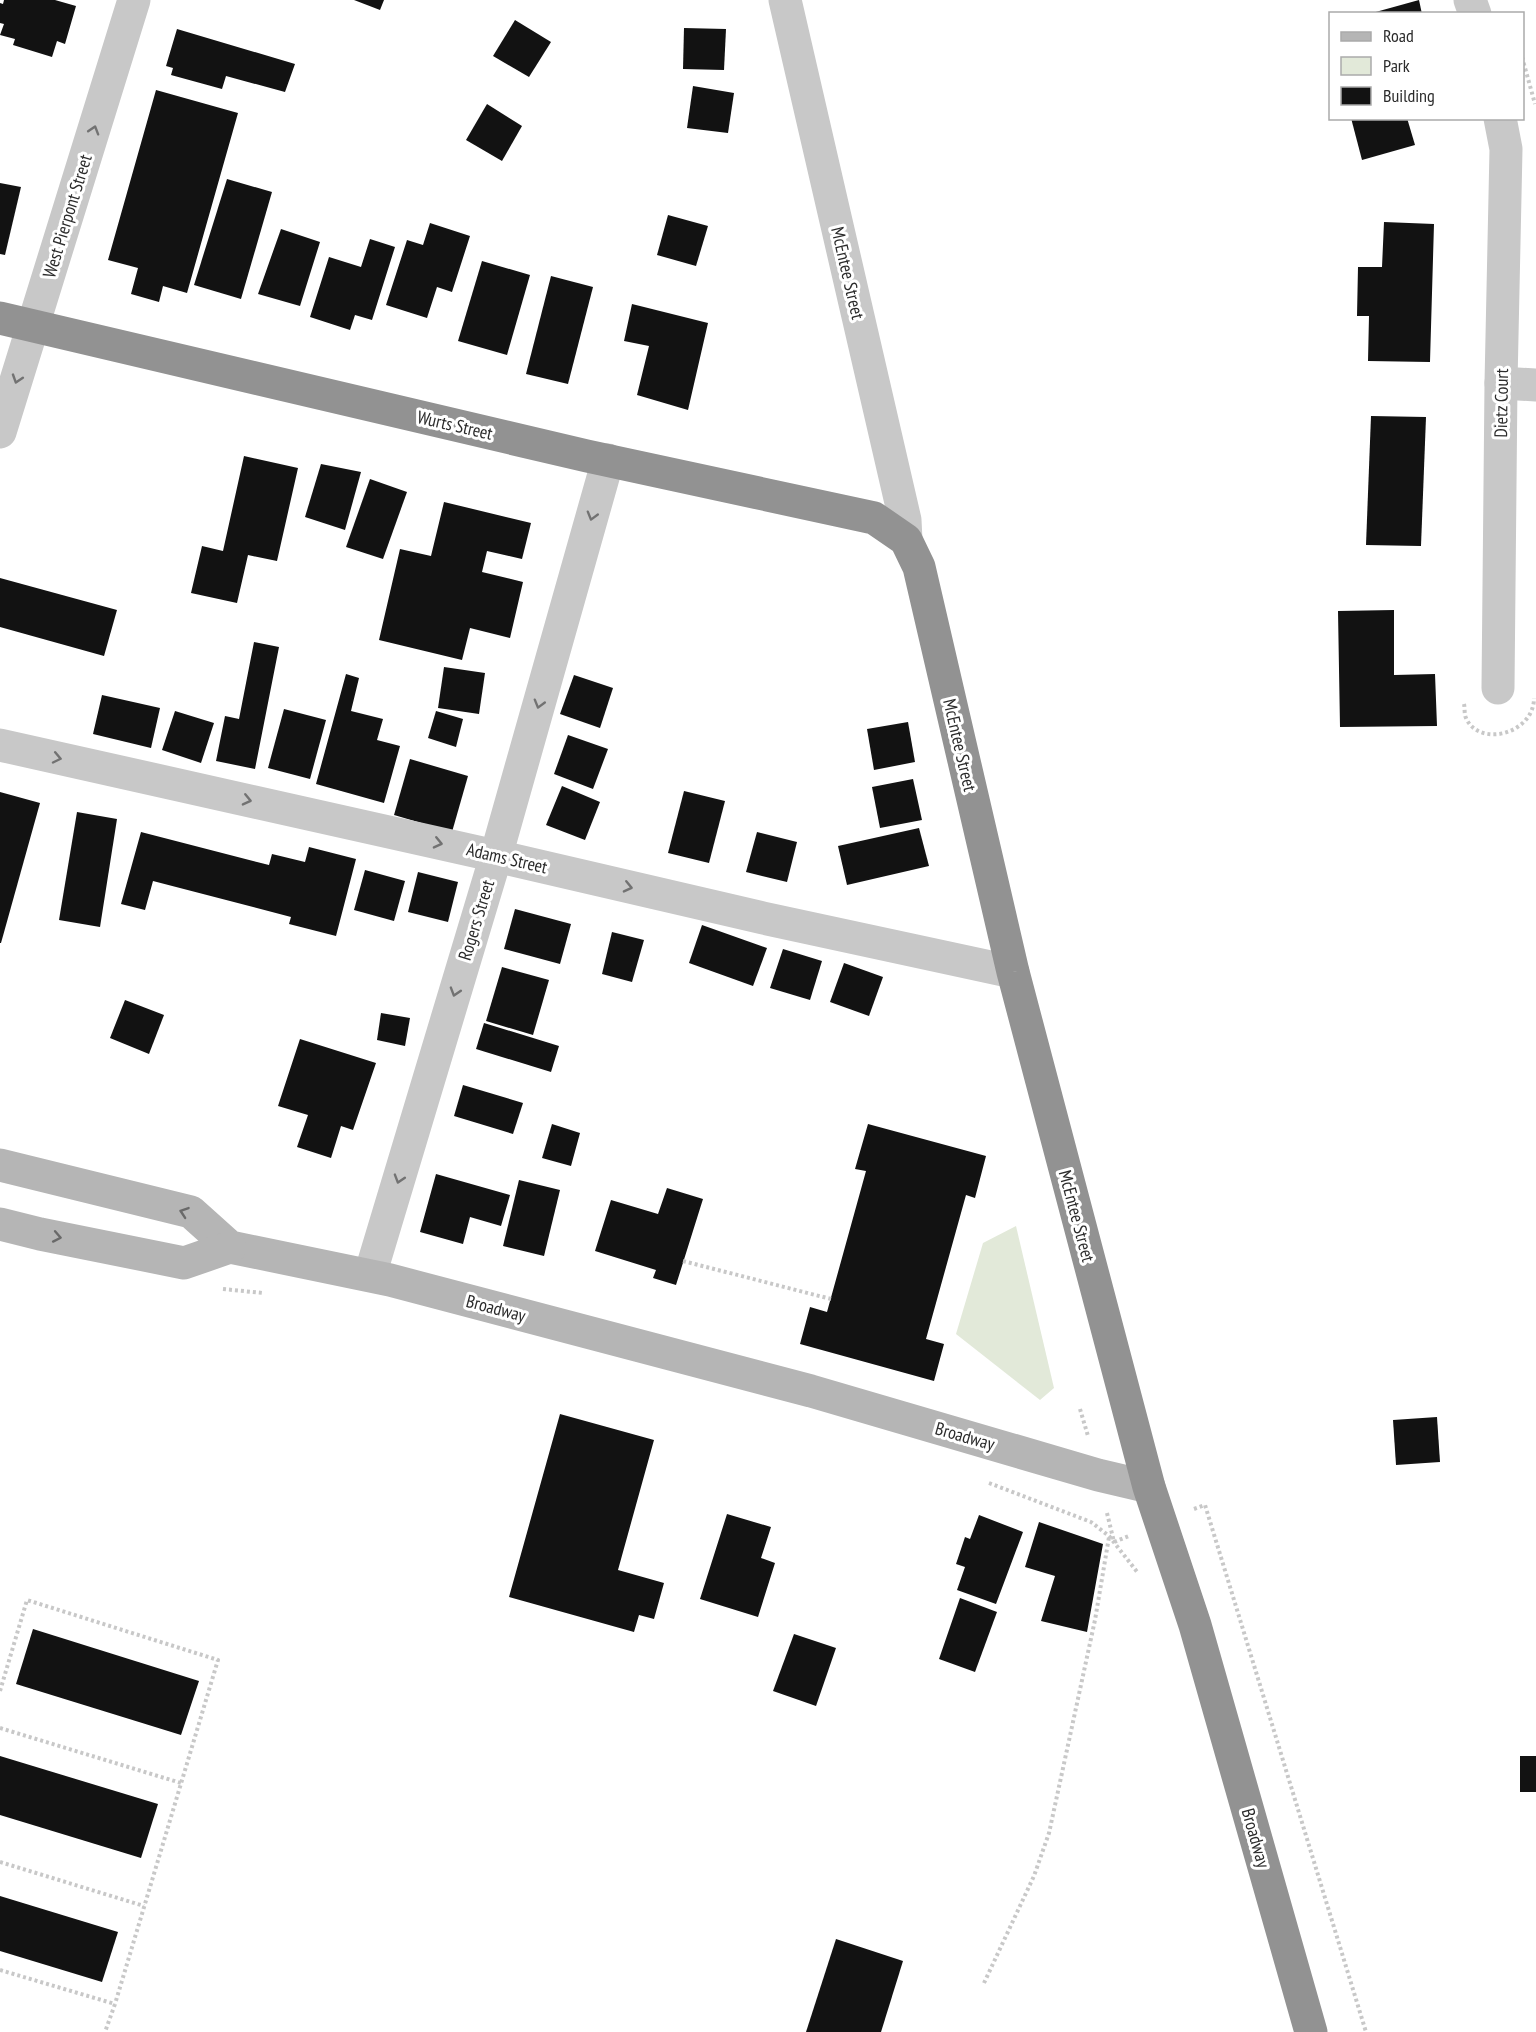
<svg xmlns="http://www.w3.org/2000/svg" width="1536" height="2032" font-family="'PT Sans Narrow',sans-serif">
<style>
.green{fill:#e2e9d9}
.building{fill:#121212}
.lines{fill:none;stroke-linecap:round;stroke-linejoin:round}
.path{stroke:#c8c8c8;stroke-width:4;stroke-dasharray:3 3;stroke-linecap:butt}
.street{stroke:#c8c8c8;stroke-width:33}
.secondary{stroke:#b5b5b5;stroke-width:33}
.highway{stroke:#929292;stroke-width:33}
.oneway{stroke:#727272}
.oneway2{stroke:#696969}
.labels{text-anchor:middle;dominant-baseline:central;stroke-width:6;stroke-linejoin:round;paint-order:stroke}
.street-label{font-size:18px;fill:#2b2b2b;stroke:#fff}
</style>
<rect width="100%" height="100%" fill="#fff"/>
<path class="green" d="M1016,1226l38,162 -14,12 -84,-66 27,-91z"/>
<g class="building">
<path d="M4,0h51l21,6 -11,38 -8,-3 -5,16 -39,-12 2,-6 -15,-4 4,-11 -4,-1v-20l3,1z"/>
<path d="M354,0h30l-4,10z"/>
<path d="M1419,0l3,14h-49l-1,-1z"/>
<path d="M515,20l36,22 -22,35 -36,-21z"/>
<path d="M684,28l42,1 -2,41 -41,-1z"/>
<path d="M177,29l118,35 -10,28 -59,-16 -4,13 -51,-14 2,-7 -7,-2z"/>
<path d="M693,86l41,7 -6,40 -41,-5z"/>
<path d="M156,90l82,23 -51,180 -24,-7 -4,16 -28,-8 7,-26 -30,-8z"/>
<path d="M487,104l35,22 -20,35 -36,-21z"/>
<path d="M1351,118h56l8,27 -53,15z"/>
<path d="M227,179l45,13 -31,107 -47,-14z"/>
<path d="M0,183l21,4 -16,68 -5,-1z"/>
<path d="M668,215l40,11 -12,40 -39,-11z"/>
<path d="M1384,222l50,2 -4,138 -62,-1 1,-45h-12l1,-49h24z"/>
<path d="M430,223l40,13 -18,56 -15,-5 -10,31 -41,-13 21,-65 16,5z"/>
<path d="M281,229l39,13 -20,64 -42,-12z"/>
<path d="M370,239l25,8 -23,73 -17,-5 -5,15 -40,-13 19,-60 32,10z"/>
<path d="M482,261l48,14 -23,80 -49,-14z"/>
<path d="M551,276l42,11 -25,97 -42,-10z"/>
<path d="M632,304l76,19 -20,87 -51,-15 12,-49 -25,-5z"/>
<path d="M1371,416l55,1 -5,129 -55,-1z"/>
<path d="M244,456l54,12 -21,93 -29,-6 -11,48 -46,-10 11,-47 21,5z"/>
<path d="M321,464l40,8 -16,58 -40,-13z"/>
<path d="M370,479l37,13 -24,67 -37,-12z"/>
<path d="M444,502l87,21 -9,36 -35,-8 -5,21 41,10 -13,56 -40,-10 -8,32 -83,-20 21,-91 31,7z"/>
<path d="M0,578l117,32 -13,46 -104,-29z"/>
<path d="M1394,610v65l41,-1 2,52 -97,1 -2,-116z"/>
<path d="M254,642l25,5 -24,122 -39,-8 9,-45 14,3z"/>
<path d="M444,667l41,6 -6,41 -41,-6z"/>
<path d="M346,674l13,4 -8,33 32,8 -6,21 23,6 -16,57 -68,-19z"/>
<path d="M574,675l39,13 -13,40 -40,-14z"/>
<path d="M102,695l58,13 -9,40 -58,-14z"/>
<path d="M284,709l42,11 -16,59 -42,-11z"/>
<path d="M175,711l39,12 -13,40 -39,-13z"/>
<path d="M436,711l27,8 -7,28 -28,-9z"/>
<path d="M908,722l7,40 -41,8 -7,-41z"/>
<path d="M568,735l40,14 -15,40 -39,-15z"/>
<path d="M410,759l58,17 -16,56 -58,-17z"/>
<path d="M913,779l9,41 -42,8 -8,-41z"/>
<path d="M562,786l38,16 -15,38 -39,-15z"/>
<path d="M684,791l41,10 -16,62 -41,-10z"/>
<path d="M0,792l40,11 -39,140h-1z"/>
<path d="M77,812l40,7 -17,108 -41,-7z"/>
<path d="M919,828l10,38 -82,19 -9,-39z"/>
<path d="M141,832l128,33 3,-11 33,8 4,-15 47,12 -20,77 -47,-12 2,-7 -138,-36 -8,29 -24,-6z"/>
<path d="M757,832l40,10 -10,40 -41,-10z"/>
<path d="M365,870l40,11 -11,40 -40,-11z"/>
<path d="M418,872l40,10 -10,40 -40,-10z"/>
<path d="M515,909l56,15 -11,40 -56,-15z"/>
<path d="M702,925l65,23 -14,38 -64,-23z"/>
<path d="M612,932l32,8 -12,42 -30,-8z"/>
<path d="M783,949l39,12 -12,39 -40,-12z"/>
<path d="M844,963l39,14 -14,39 -39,-14z"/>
<path d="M502,967l47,13 -16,55 -47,-14z"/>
<path d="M125,1000l39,15 -15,39 -39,-16z"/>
<path d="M381,1013l29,5 -5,28 -28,-6z"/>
<path d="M484,1023l75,23 -8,26 -75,-23z"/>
<path d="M300,1039l76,24 -23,67 -12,-4 -10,32 -34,-11 11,-32 -30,-9z"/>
<path d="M463,1085l60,18 -10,31 -59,-18z"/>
<path d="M552,1124l28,9 -9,33 -29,-8z"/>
<path d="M868,1124l118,32 -11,42 -9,-3 -40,144 18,5 -10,37 -134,-37 10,-37 17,5 39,-141 -11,-2z"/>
<path d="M436,1174l74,21 -9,31 -31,-9 -7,27 -43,-12z"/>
<path d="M519,1180l41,10 -16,66 -41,-10z"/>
<path d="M667,1188l36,11 -27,86 -23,-7 3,-8 -61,-19 16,-51 47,14z"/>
<path d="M560,1414l94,26 -36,130 46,13 -10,36 -15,-4 -5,17 -125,-35z"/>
<path d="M1437,1417l3,45 -44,3 -3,-45z"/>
<path d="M727,1514l44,13 -10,31 14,5 -17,54 -58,-18z"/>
<path d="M979,1515l44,17 -27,72 -39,-14 8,-23 -9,-3 9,-27 5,2z"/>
<path d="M1039,1522l64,22 -16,88 -46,-11 14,-45 -30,-9z"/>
<path d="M960,1598l37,14 -22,60 -36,-13z"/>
<path d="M33,1629l166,52 -18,54 -165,-51z"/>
<path d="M794,1634l42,14 -20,58 -43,-15z"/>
<path d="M0,1756l158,48 -17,54 -141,-43z"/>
<rect x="1520" y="1756" width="16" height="36"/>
<path d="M0,1896l118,36 -16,50 -102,-31z"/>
<path d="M836,1939l67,22 -22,71h-75z"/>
</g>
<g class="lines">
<g class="path">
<path d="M1522,57l13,47"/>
<path d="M1464,704c1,4 0,10 2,14 13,30 68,16 68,-20"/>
<path d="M683,1261l148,38"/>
<path d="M223,1289l40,4"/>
<path d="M1080,1409l8,27"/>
<path d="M989,1483l102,39 18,14 29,37"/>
<path d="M1194,1509l11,-4 161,527"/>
<path d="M1107,1513l7,29 15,-6"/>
<path d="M0,1691l27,-91 191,60 -103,344"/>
<path d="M0,1728l181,55"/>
<path d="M0,1862l144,44"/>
<path d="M0,1970l115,34 -10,28"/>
<path d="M984,1983l50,-107 15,-43 46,-213 14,-83"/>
</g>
<g class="street">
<path d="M785,0l120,520 1,20"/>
<path d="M1470,0l5,14"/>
<path d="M1501,383l35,2"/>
<path d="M0,432l134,-432"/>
<path d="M1498,688l3,-305 5,-234 -6,-31"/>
<path d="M0,745l496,111 267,62 250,54"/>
<path d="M370,1275l126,-419 112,-396"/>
</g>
<g class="secondary">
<path d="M0,1165l191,47 39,35 160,33 421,111 287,84 51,12"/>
<path d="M0,1224l40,10 144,29 46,-16"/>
</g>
<path class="highway" d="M0,318l587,138 287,62 32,22 13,27 94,405 136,515 46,138 116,407"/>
</g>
<defs><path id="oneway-chevron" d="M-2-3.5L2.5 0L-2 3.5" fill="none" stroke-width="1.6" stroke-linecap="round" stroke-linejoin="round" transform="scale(1.5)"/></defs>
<g class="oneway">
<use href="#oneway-chevron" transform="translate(94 130) rotate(-73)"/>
<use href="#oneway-chevron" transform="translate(17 379) rotate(108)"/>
<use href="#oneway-chevron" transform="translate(592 516) rotate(106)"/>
<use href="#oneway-chevron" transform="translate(539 704) rotate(106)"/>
<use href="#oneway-chevron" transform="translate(57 758) rotate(12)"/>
<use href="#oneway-chevron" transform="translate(247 800) rotate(13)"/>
<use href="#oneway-chevron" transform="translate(438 843) rotate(13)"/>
<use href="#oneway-chevron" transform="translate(628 887) rotate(13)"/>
<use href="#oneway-chevron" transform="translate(455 992) rotate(107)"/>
<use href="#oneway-chevron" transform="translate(399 1179) rotate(107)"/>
</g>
<g class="oneway2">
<use href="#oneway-chevron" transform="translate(184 1212) rotate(-161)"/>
<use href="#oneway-chevron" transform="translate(57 1237) rotate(11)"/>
</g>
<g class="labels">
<g class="street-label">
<text transform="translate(67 216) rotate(-73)">West Pierpont Street</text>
<text transform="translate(848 273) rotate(77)">McEntee Street</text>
<text transform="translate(1501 403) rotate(-89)">Dietz Court</text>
<text transform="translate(455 425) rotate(13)">Wurts Street</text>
<text transform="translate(960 745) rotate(77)">McEntee Street</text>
<text transform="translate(507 858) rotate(13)">Adams Street</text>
<text transform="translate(476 920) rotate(-73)">Rogers Street</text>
<text transform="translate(1077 1216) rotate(75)">McEntee Street</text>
<text transform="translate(496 1308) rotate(15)">Broadway</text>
<text transform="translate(965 1436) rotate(16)">Broadway</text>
<text transform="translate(1256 1838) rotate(74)">Broadway</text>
</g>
</g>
<rect x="1329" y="12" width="195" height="108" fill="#ffffff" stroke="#aaaaaa" stroke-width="1.5"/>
<rect x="1341" y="32" width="30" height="9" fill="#b5b5b5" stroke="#aaaaaa" stroke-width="1.5"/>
<text x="1383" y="42" font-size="18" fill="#2b2b2b">Road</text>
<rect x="1341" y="57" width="30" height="18" fill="#e2e9d9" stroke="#aaaaaa" stroke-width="1.5"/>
<text x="1383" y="72" font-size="18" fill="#2b2b2b">Park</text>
<rect x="1341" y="87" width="30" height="18" fill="#121212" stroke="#aaaaaa" stroke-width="1.5"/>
<text x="1383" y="102" font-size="18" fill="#2b2b2b">Building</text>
</svg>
